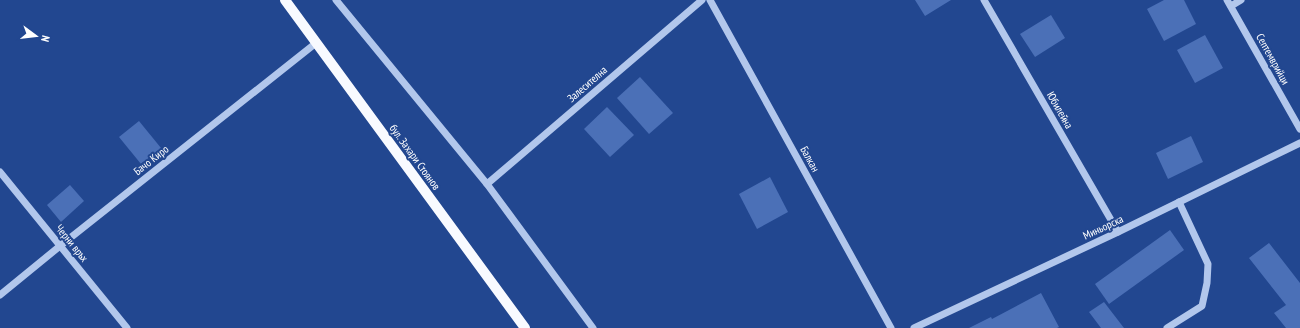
<svg xmlns="http://www.w3.org/2000/svg" width="1300" height="328" font-family="'PT Sans Narrow',sans-serif">
<style>
.building{fill:#4b70b7}
.lines{fill:none;stroke-linecap:round;stroke-linejoin:round}
.minor{stroke:#b2c7ec;stroke-width:7}
.major{stroke:#f8faff;stroke-width:10}
.labels{text-anchor:middle;dominant-baseline:central;stroke-width:4;stroke-linejoin:round;paint-order:stroke}
.street-label{font-size:11px;fill:#fff;stroke:#224790}
</style>
<rect width="100%" height="100%" fill="#224790"/>
<g class="building">
<path d="M915,0h36l-26,16z"/>
<path d="M1164,0h20l12,24 -32,17 -17,-32z"/>
<path d="M1051,15l14,23 -30,19 -15,-23z"/>
<path d="M1205,35l18,33 -28,15 -18,-33z"/>
<path d="M640,77l33,36 -24,21 -32,-36z"/>
<path d="M607,107l27,28 -24,22 -26,-28z"/>
<path d="M139,121l22,27 -20,16 -22,-27z"/>
<path d="M1191,136l12,26 -35,17 -12,-26z"/>
<path d="M770,177l18,35 -31,17 -18,-35z"/>
<path d="M70,185l14,16 -23,21 -14,-17z"/>
<path d="M1170,230l14,20 -75,54 -14,-20z"/>
<path d="M1269,243l31,40v45h-14l-12,-15 12,-8 -37,-47z"/>
<path d="M1041,293l18,34 -2,1h-88l22,-11 1,2z"/>
<path d="M1104,302l20,26h-23l-12,-16z"/>
</g>
<g class="lines">
<g class="minor">
<path d="M336,0l151,184 106,144"/>
<path d="M710,0l181,328"/>
<path d="M984,0l134,232"/>
<path d="M1227,0l73,129"/>
<path d="M1231,6l10,-6"/>
<path d="M0,172l127,156"/>
<path d="M487,184l215,-184"/>
<path d="M0,295l60,-49 256,-203"/>
<path d="M914,328l204,-96 182,-89"/>
<path d="M1167,328l35,-22 5,-23 1,-19 -29,-62"/>
</g>
<path class="major" d="M285,0l240,328"/>
</g>
<g class="labels">
<g class="street-label">
<text transform="translate(1273 59) rotate(61)">Септемврийци</text>
<text transform="translate(587 84) rotate(-41)">Залесителна</text>
<text transform="translate(1060 110) rotate(60)">Юбилейна</text>
<text transform="translate(415 157) rotate(54)">бул. Захари Стоянов</text>
<text transform="translate(810 159) rotate(61)">Балкан</text>
<text transform="translate(151 160) rotate(-38)">Бачо Киро</text>
<text transform="translate(1103 227) rotate(-25)">Миньорска</text>
<text transform="translate(72 243) rotate(51)">Черни връх</text>
</g>
</g>
<g transform="translate(36 36) rotate(105)" stroke="#224790" stroke-width="3" paint-order="stroke">
<path d="M0-3L7 15L0 10L-7 15Z" fill="#ffffff"/>
<text y="-6" font-size="11" font-weight="bold" text-anchor="middle" fill="#ffffff">N</text>
</g>
</svg>
